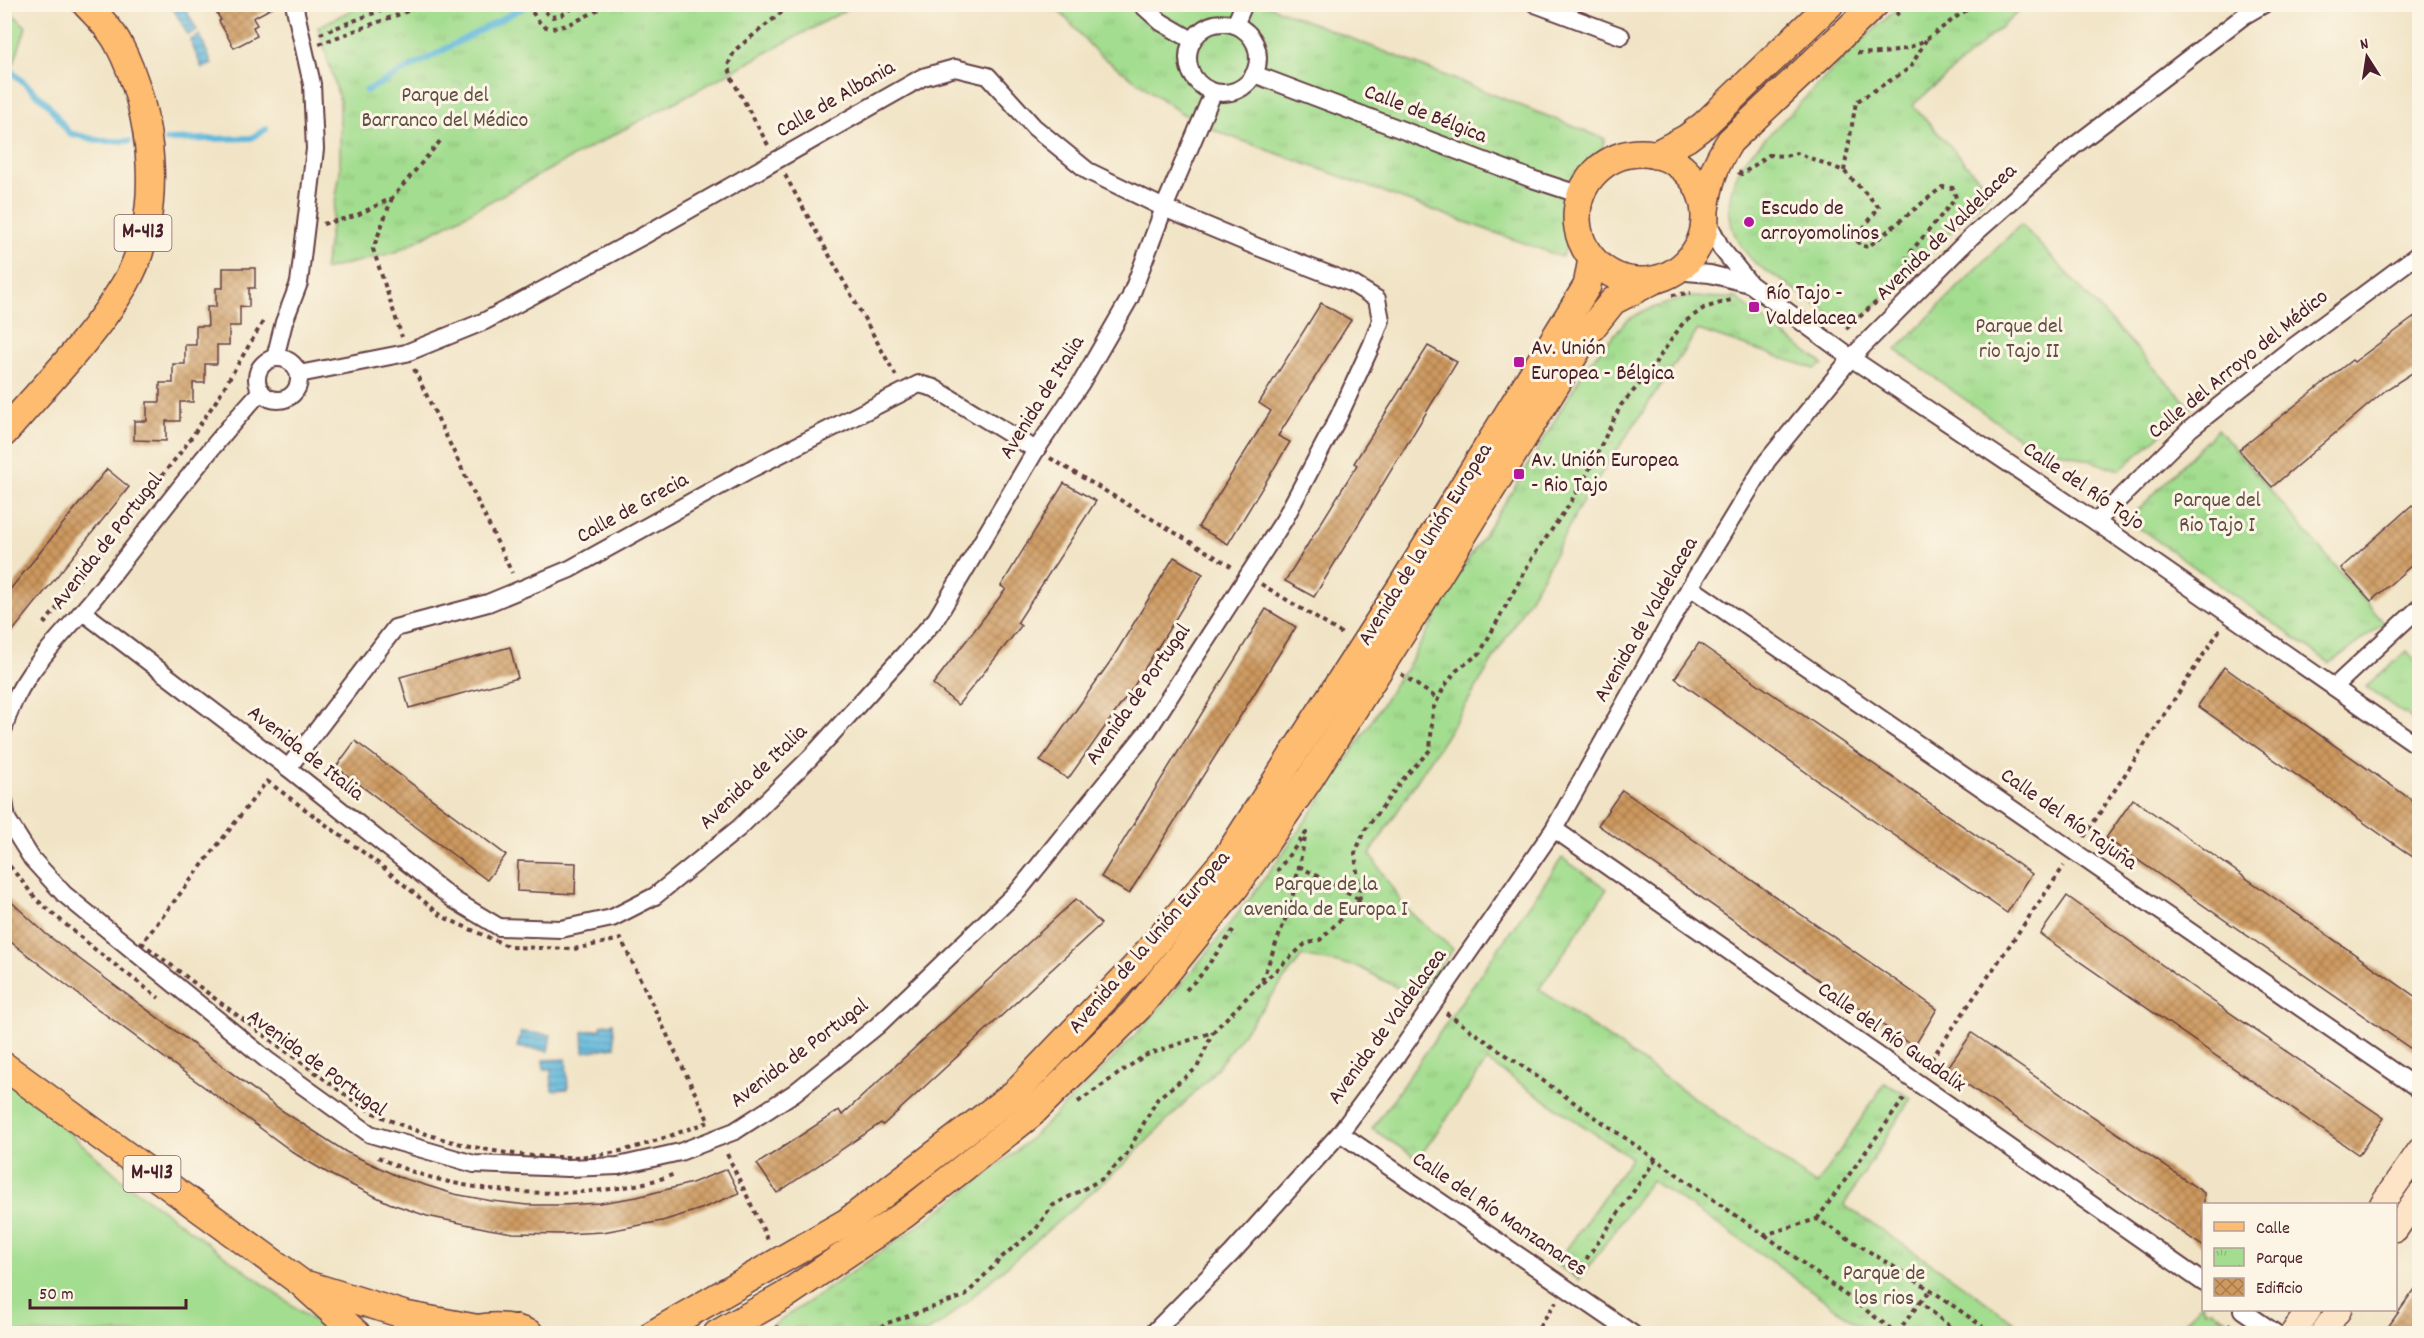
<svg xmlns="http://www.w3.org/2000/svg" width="2424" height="1338" font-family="Dekko,sans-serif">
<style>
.grass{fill:#a3dd8f;stroke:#767e5d;stroke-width:1.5}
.park{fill:url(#park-tufts);stroke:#767e5d;stroke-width:1.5}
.water{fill:url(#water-rules);stroke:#546c84;stroke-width:1.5}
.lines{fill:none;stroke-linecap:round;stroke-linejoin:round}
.stream{stroke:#5fb8dc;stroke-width:6}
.building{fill:url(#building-cross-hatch)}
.street-casing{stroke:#633d42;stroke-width:20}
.secondary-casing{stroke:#633d42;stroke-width:27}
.primary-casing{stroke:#633d42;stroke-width:30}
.path{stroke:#633d42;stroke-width:4;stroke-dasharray:4.5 4.5;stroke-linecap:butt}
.street{stroke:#fff;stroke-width:16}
.secondary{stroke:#fee4c6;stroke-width:24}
.primary{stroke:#fdbc70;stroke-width:27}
.poi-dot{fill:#b5179e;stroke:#fcf5e5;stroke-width:2}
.labels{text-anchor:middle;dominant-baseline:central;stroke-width:6;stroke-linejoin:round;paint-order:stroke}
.shield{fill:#fcf5e5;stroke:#7f5f63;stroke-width:1.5}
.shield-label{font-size:21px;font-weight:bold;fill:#4a1f2b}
.park-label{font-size:22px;fill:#604e44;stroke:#fcf5e5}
.street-label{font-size:22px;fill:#4a1f2b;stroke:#fcf5e5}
.poi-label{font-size:22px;fill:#4a1f2b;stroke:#fcf5e5;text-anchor:start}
</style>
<defs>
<pattern id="park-tufts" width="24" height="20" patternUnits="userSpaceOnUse" patternTransform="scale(1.5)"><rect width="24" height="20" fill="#a3dd8f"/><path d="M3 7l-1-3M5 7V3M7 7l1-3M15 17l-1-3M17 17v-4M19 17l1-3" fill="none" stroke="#8ebd7c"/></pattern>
<pattern id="water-rules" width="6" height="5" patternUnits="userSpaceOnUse" patternTransform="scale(1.5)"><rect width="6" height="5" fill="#5fb8dc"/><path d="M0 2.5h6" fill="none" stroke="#5095b3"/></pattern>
<pattern id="building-cross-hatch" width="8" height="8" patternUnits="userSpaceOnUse" patternTransform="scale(1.5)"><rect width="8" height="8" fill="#cd995e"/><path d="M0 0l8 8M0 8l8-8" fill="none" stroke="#a87c4e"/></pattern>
</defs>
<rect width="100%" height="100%" fill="#fcf5e5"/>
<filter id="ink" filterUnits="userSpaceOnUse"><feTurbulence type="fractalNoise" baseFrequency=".0167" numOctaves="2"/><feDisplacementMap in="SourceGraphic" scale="12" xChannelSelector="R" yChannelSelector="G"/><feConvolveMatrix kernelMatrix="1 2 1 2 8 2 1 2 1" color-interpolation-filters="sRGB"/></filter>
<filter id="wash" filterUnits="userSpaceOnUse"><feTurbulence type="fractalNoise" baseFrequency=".008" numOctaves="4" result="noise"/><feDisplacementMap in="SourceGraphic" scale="24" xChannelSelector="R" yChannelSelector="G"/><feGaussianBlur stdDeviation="1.35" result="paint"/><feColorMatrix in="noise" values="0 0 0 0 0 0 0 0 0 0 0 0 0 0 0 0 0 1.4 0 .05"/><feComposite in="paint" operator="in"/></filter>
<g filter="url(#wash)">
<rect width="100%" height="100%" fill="#f1e4c6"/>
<g class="grass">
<path d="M5,6l21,21 -21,63z"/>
<path d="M4,1075l123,109 203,149h-325z"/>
</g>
<g class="park">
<path d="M362,5v-1l493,1 -459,247 -72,18 16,-98v-71l-22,-74z"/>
<path d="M1054,5h213l338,134 -43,118 -341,-124 -40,-20 -84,-60z"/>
<path d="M1901,5h125l-113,100 78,87 -137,134 -12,-4c-19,-13 -38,-26 -57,-39 -10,-7 -22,-13 -31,-21 -31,-32 -32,-68 -7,-105l108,-110z"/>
<path d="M2021,224l170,184 -71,62 -98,-30 -126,-90z"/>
<path d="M1687,297l50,1 16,14 70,52 -8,5 -117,-39 -116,172 -39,74 -73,122 -100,156 35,54 48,41 -37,49 -57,-31 -57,-11 -92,121 -85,86 -182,159 -18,11h-169l19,-9c80,-54 160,-107 235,-168 19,-15 36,-33 54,-50 135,-125 241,-276 337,-432l5,-4 54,-98 64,-99 62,-106 40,-46 17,-10z"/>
<path d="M2218,429l166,194 -54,40 -202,-143z"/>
<path d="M2407,651l12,15v58l-53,-37z"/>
<path d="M1562,858l45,31 -68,100 278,196 68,-102 26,15 -67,107 100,67 85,61h-159l-113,-82 -106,-71 -72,100 -23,-16 75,-106 -144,-97 -69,98 -46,-30z"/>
<path d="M2202,1303l2,7h8l36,23h-74z"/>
</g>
<g class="water">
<path d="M179,4l4,1 14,25 -9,5 -15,-27z"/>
<path d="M200,35l12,29 -10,4 -12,-28z"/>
<path d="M613,1023l2,24 -31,5 -1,-20 18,-3 1,-4z"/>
<path d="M521,1032l30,3 -3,16 -31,-4z"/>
<path d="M566,1059l2,30 -16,1 -1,-21h-7l-1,-9z"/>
</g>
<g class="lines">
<g class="stream">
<path d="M4,65l43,38 22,30 32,8h28"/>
<path d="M366,91l164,-87"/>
<path d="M166,140l85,-2 15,-9"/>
</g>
</g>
<g id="blocks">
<g class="building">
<path d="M211,4h68l-26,14 4,7 -4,2 4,9 -23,12 -15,-27 2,-1z"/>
<path d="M223,268h32v20h-6v19l-9,-1v20h-11v19h-12v19h-12v19h-12v19h-13v19h-14v20l-32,-1v-19h13v-19h13v-19h13v-19h12v-19h11v-19h12l-1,-19h9v-19h7z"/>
<path d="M1321,303l30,17 -73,116 12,6 -62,102 -30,-17 73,-116 -12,-8z"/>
<path d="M2420,313v55l-33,21 -115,98 -33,-37 113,-90 2,2z"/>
<path d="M1428,346l29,16 -143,235 -29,-16 72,-116 -3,-2z"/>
<path d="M107,469l22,18 -125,155v-45z"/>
<path d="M1064,483l32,18 -79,122 4,3 -63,79 -25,-21 73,-95 -5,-3z"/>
<path d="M2412,505l8,8v45l-49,43 -30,-33z"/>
<path d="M1174,557l29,17 -69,112 -66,93 -28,-18 72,-102z"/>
<path d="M1266,609l30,18 -167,267 -28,-17z"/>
<path d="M1699,643l333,231 -25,39 -136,-94 -196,-141z"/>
<path d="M510,647l8,31 -109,30 -9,-31z"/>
<path d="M2224,667l196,139v56l-222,-156z"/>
<path d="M355,741l151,114 -19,25 -151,-113z"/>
<path d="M1622,790l315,219 -23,38 -316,-222z"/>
<path d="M2133,799l287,201v55l-314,-217z"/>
<path d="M518,861l58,2 -1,31 -58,-3z"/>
<path d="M4,895l42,39 235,176 65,42 53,25 55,17 38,7 35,4h35l38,-2 37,-6 55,-14 35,-14 12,24 -38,16 -39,12 -59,11 -40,2 -50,-1 -24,-4 -62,-13 -38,-13 -56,-27 -36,-21 -210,-154 -80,-62 -3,-3z"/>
<path d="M2067,896l131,95 186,127 -25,37 -319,-221z"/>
<path d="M1076,899l25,25 -218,201 -2,-2 -104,70 -20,-29 82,-54 3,5z"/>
<path d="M1972,1033l232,160v54l-258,-177z"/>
<path d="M2420,1282v52h-37z"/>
</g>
</g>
</g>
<g filter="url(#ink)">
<use href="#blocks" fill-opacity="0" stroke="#633d42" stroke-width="1.5"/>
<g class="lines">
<defs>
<g id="street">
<path d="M1141,4l20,18 31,18"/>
<path d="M1535,4l86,32"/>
<circle cx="1223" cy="58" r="35"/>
<path d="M1235,25l9,-21"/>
<path d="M1254,74l278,105 49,16"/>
<path d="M1705,216l16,32 29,36 101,74 245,164 324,225"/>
<path d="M1675,271l35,3 40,10"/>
<path d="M275,358l9,-36 15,-39 16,-134 -3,-65 -18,-80"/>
<circle cx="278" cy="379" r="21"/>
<path d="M2096,522l94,-93 103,-82 127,-94"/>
<path d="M1690,587l730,503"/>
<path d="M83,612l205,156 166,132 45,27 62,2 51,-11 43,-22 84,-68 71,-70 126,-139 100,-169 45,-67 49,-85 34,-90 49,-115"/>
<path d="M2334,687l86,-80"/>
<path d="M4,728c14,-55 59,-91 93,-134 54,-68 105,-138 164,-203"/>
<path d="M288,768l107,-140 93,-25 82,-34 177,-98 172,-87 15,4 102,62"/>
<path d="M4,801l3,18 25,40 32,35 203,166 103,74 104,30 94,4 50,-2 62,-14 55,-21 59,-38 83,-67 142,-136 127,-157 138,-213 55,-104 33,-72 9,-24 -4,-21 -26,-16 -96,-37 -91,-38 -76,-37 -54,-44 -46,-51 -33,-8 -32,9 -280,159 -158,85 -79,32 -107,21"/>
<path d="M1554,829l650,454"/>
<path d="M1340,1133l293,201"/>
<path d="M2242,1310l35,24"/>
<path d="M1152,1334l80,-81 108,-120 57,-77 157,-227 136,-242 77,-126 84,-103 120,-121 103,-91 171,-131 19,-11"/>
</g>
<g id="secondary">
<path d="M2382,1204l38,-54"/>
<path d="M2396,1229l24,-35"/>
<path d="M2292,1334l17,-24"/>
<path d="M2322,1334l17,-24"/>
</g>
<g id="primary">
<circle cx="1641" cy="217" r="64"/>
<path d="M1655,155l32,-17 17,-13 126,-121"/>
<path d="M1705,210c4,-29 9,-44 25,-69l145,-137"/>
<path d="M4,433c41,-48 88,-94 121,-149 40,-67 29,-174 -7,-241 -7,-14 -21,-27 -32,-39"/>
<path d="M4,1066l296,216 57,52"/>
<path d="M308,1285l97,30 70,13"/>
<path d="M459,1334c23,-9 48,-10 71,0"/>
<path d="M653,1334l194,-112 167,-128 122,-128 91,-109 174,-270 186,-301 5,-27"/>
<path d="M717,1334l67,-38 121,-82 125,-99 108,-107 98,-122 74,-108 113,-178 166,-269 24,-30 41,-21"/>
</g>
</defs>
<use href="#street" class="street-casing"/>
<use href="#secondary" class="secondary-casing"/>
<use href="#primary" class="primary-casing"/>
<g class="path">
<path d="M528,4c5,9 9,18 18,23 14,6 49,-16 62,-23"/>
<path d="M540,4l4,7 8,6 9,-2 19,-11"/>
<path d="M1896,15l12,-11"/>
<path d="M320,34l77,-30"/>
<path d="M319,44l108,-40"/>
<path d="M1857,53c25,1 47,0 69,-14 18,-11 32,-26 52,-35"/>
<path d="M768,145l-35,-64 -5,-16 7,-15 57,-46"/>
<path d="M1844,171l12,-69 54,-34 16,-28"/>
<path d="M1738,172l4,2 27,-19 16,1 12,-3 47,18 35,36 -22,30 2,8 9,2 74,-60 11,1 3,10 -49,58 -1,19"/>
<path d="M785,175l111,201"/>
<path d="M392,198l-19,51 29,88"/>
<path d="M323,224l32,-8 37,-18 49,-58"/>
<path d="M1672,295l19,-2"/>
<path d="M1846,329l44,-39"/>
<path d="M414,369l98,204"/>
<path d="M1050,458l184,110"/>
<path d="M1261,584l83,51"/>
<path d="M44,624l140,-176 32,-47 48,-81"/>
<path d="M1401,674l37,25"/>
<path d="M267,781l112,83 64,53 67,30 64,2 47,-10 88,183c-39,13 -79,31 -121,34 -68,6 -151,-13 -212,-42 -23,-11 -45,-31 -67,-46 -57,-41 -112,-83 -167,-125z"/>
<path d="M2084,837l137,-209"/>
<path d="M4,859l33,41 61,52 61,46"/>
<path d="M1299,866l61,34"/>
<path d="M1360,900l-5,-47 10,-23 39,-52 26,-28 3,-41 11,-22 12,-16 24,-18 52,-95 37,-53 18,-31 34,-69 23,-26 39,-56 21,-15 30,-9"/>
<path d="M1262,983l43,-39 15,-4 40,-40"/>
<path d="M1186,990l14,-14 35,-48"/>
<path d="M1446,1013l318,222 53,-16 114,71 62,44"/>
<path d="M1926,1067l138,-201"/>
<path d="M1078,1102l66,-46 69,-24 48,-49 30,-79 15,-71 -29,38"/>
<path d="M727,1154l42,88"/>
<path d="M378,1157c77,41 216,47 297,17"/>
<path d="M1817,1219l89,-123"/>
<path d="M1765,1235l133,99"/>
<path d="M1576,1274l80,-115"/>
<path d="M1920,1302l11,-12"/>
<path d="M776,1326l10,8"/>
<path d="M1897,1333l23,-31 39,32"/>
<path d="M874,1334l11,-10 80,-28 37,-39 34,-28 16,-23 52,-28 22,-23 32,-57 39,-30 16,-36"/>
<path d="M1534,1334l22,-32"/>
<path d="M2225,1334l6,-10"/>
</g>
<use href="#street" class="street"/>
<use href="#secondary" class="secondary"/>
<use href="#primary" class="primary"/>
</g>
</g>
<g class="poi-dot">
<circle cx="1749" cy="222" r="6"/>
<rect x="1748" y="301" width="12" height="12" rx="3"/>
<rect x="1513" y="356" width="12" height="12" rx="3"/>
<rect x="1513" y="468" width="12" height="12" rx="3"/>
</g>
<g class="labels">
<g class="shield">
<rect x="114.5" y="215" width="57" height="36" rx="4.5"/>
<rect x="123.5" y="1156" width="57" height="36" rx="4.5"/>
</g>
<g class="shield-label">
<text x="143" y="233">M-413</text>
<text x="152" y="1174">M-413</text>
</g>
<g class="park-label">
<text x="445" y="96">Parque del<tspan x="445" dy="25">Barranco del Médico</tspan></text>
<text x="2019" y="327">Parque del<tspan x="2019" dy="25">rio Tajo II</tspan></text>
<text x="2217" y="501">Parque del<tspan x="2217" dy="25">Rio Tajo I</tspan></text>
<text x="1326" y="885">Parque de la<tspan x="1326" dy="25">avenida de Europa I</tspan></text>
<text x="1884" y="1274">Parque de<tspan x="1884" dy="25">los rios</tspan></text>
</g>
<g class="street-label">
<text transform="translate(836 100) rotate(-30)">Calle de Albania</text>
<text transform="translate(1425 115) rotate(21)">Calle de Bélgica</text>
<text transform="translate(1947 233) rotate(-44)">Avenida de Valdelacea</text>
<text transform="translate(2239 365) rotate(-39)">Calle del Arroyo del Médico</text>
<text transform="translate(1043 398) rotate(-58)">Avenida de Italia</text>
<text transform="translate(2083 487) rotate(34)">Calle del Río Tajo</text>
<text transform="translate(633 509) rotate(-29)">Calle de Grecia</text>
<text transform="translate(108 542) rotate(-52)">Avenida de Portugal</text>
<text transform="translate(1426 545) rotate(-58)">Avenida de la Unión Europea</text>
<text transform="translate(1647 620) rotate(-60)">Avenida de Valdelacea</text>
<text transform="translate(1139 695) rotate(-55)">Avenida de Portugal</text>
<text transform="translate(305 754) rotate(38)">Avenida de Italia</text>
<text transform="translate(754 778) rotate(-44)">Avenida de Italia</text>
<text transform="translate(2068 820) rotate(35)">Calle del Río Tajuña</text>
<text transform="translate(1150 943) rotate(-49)">Avenida de la Unión Europea</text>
<text transform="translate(1388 1027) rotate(-54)">Avenida de Valdelacea</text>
<text transform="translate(1891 1038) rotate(35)">Calle del Río Guadalix</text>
<text transform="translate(800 1054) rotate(-37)">Avenida de Portugal</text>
<text transform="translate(316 1064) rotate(36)">Avenida de Portugal</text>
<text transform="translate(1499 1215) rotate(34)">Calle del Río Manzanares</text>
</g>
<g class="poi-label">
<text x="1761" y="209">Escudo de<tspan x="1761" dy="25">arroyomolinos</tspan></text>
<text x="1766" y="294">Río Tajo -<tspan x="1766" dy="25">Valdelacea</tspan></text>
<text x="1531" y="349">Av. Unión<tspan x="1531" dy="25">Europea - Bélgica</tspan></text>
<text x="1531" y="461">Av. Unión Europea<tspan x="1531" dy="25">- Rio Tajo</tspan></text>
</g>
</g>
<rect width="2424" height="1338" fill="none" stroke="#fcf5e5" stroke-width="24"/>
<rect x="2202" y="1203" width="195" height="108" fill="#fcf5e5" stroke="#b59f9b" stroke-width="1.5"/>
<rect x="2214" y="1222" width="30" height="9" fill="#fdbc70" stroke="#b59f9b" stroke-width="1.5"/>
<text x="2256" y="1233" font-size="18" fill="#4a1f2b">Calle</text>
<rect x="2214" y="1248" width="30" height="18" fill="url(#park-tufts)" stroke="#b59f9b" stroke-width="1.5"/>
<text x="2256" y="1263" font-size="18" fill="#4a1f2b">Parque</text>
<rect x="2214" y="1278" width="30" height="18" fill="url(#building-cross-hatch)" stroke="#b59f9b" stroke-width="1.5"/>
<text x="2256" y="1293" font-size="18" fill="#4a1f2b">Edificio</text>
<g transform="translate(2367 57) rotate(348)" stroke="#fcf5e5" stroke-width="4.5" paint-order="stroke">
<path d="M0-4.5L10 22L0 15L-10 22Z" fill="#4a1f2b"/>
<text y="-9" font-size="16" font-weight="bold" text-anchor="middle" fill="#4a1f2b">N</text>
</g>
<path d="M30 1299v9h156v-9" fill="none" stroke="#4a1f2b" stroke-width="3"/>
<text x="39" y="1299" font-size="18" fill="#4a1f2b" stroke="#fcf5e5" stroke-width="4.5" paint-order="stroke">50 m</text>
</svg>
